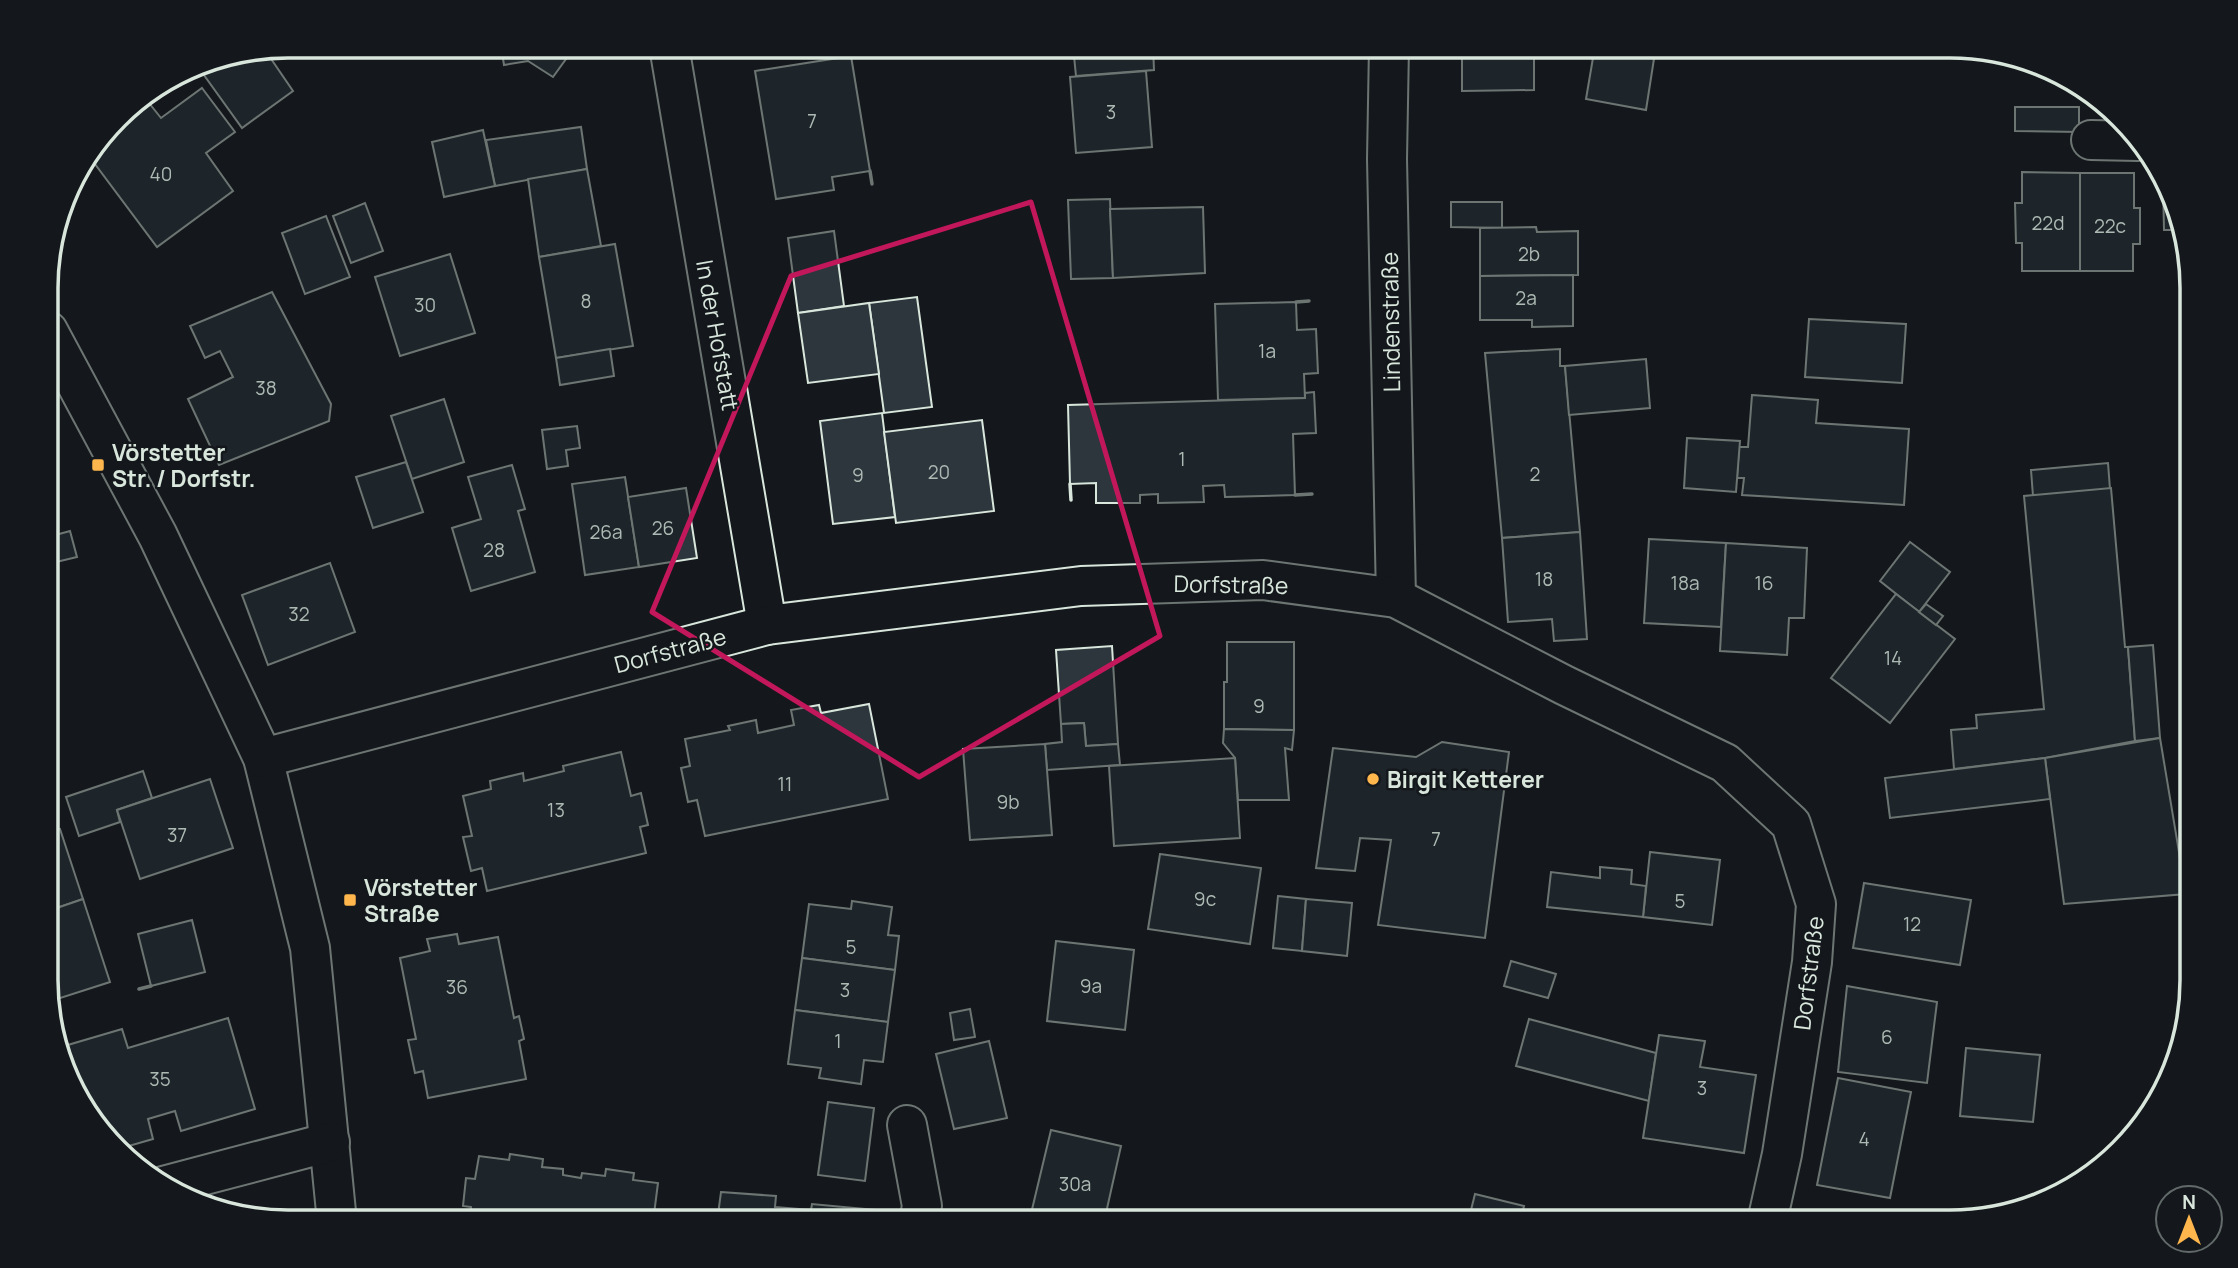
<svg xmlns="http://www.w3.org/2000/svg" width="2238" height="1268" font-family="Manrope,sans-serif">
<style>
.building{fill:#2c363c;stroke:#d8e6dc;stroke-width:2}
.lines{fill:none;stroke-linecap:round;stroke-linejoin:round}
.minor-casing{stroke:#d8e6dc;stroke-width:42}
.minor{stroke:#14181c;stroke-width:38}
.wall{stroke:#d8e6dc;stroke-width:3.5}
.marked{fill:none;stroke:#c2185b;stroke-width:5;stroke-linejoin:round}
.poi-dot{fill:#ffb74d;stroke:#14181c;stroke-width:2.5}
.labels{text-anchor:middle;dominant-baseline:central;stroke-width:5;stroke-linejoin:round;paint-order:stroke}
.number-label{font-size:19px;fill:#adbab4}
.street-label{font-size:23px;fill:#d8e6dc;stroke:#14181c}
.poi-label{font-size:23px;font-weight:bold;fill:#d8e6dc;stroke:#14181c;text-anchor:start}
.rim{fill:none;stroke:#d8e6dc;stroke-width:3.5}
</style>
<rect width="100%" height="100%" fill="#14181c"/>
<g class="building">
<path d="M501,46h92l1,4 -25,5 -16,22 -25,-16 -24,4z"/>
<path d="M1073,46h80l1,24 -78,6z"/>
<path d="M1462,46h72v44l-72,1z"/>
<path d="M1595,46h61l-10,64 -60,-11z"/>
<path d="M265,50l28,41 -51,37 -46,-64z"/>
<path d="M851,56l19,115 -38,6 2,13 -58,9 -21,-128z"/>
<path d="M1146,71l6,76 -76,6 -6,-76z"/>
<path d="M202,88l33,44 -29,21 27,38 -76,56 -68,-91 30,-39 26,-19 16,20z"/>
<path d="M2015,107h64v25l-64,-1z"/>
<path d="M581,127l6,42 -92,17 -9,-46z"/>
<path d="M483,130l12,56 -51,11 -12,-55z"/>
<path d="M587,169l14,77 -62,11 -11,-78z"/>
<path d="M2022,172l58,1v98h-58v-28h-6l-1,-40h7z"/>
<path d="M2080,173h54v35h6v36h-7v27h-53z"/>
<path d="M2163,185l15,45h-14z"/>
<path d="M1110,199l3,79 -42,1 -3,-79z"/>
<path d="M1451,202h51v26l-51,-1z"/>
<path d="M365,203l18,48 -32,12 -18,-47z"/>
<path d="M1203,207l2,66 -92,5 -3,-69z"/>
<path d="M326,216l24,61 -45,17 -23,-61z"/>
<path d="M1536,227l1,5 41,-1v44l-98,1v-48z"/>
<path d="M834,231l10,75 -46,7 -10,-75z"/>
<path d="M615,244l18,102 -77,12 -17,-101z"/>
<path d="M450,254l25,79 -75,23 -25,-79z"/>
<path d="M1573,275v51l-41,1v-7h-52v-44z"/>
<path d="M272,292l59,112 -2,17 -110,44 -31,-66 45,-22 -13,-26 -15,7 -15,-32z"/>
<path d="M917,297l15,110 -48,6 -15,-110z"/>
<path d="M1296,302l1,28 19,-1 2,44 -14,1 1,24 -87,2 -3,-96z"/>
<path d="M869,303l10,71 -71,9 -10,-70z"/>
<path d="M1809,319l97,5 -4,59 -97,-6z"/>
<path d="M610,349l4,27 -54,9 -4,-27z"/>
<path d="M1560,349v17h5l15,166 -78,6 -17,-185z"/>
<path d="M1646,359l4,49 -81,7 -4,-49z"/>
<path d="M1314,392l2,41 -23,1 2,61 -70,2 -1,-12 -21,1 1,16 -46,1v-9l-18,1v8h-44v-20l-26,1 -2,-79 237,-7v-5z"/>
<path d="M1752,395l66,5 -2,23 93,6 -5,76 -162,-10 2,-17h-7l2,-31h9z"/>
<path d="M444,399l20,63 -52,17 -21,-63z"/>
<path d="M882,413l13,104 -62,7 -13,-103z"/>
<path d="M982,420l12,91 -98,12 -12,-91z"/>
<path d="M577,426l3,22 -14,2 2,16 -21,3 -5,-39z"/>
<path d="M1687,438l53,3 -4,51 -52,-4z"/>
<path d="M406,462l17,50 -50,16 -17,-51z"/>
<path d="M2108,463l2,26 -77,7 -2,-26z"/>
<path d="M512,465l13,44 -7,2 17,61 -64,19 -19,-63 29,-9 -13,-42z"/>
<path d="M625,477l14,90 -54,8 -13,-91z"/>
<path d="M686,488l11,70 -58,9 -11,-70z"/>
<path d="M2111,488l14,159h3l7,94 -90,17 -91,11 -3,-39 26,-2 -1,-13 68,-6 -20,-213z"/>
<path d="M70,531l7,26 -29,7v-27z"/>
<path d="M1580,532l7,107 -33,2 -2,-22 -44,3 -6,-84z"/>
<path d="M1649,539l77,4 -5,84 -77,-4z"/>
<path d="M1910,542l40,30 -31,40 -39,-31z"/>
<path d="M1726,543l81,5 -3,70h-15l-2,37 -67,-4z"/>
<path d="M330,563l25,69 -87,33 -26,-70z"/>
<path d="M1896,594l59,45 -65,84 -59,-45z"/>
<path d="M1926,604l17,12 -7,9 -17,-13z"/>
<path d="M1227,642h67v88l-70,-1v-47h3z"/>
<path d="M2153,645l7,93 -25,3 -7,-94z"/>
<path d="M1112,646l6,98 -32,2 -2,-23 -23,1 -5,-74z"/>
<path d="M869,704l19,95 -183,37 -8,-36 -9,2 -7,-34 9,-2 -5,-27 45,-9 -2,-4 28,-6 2,13 36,-8 -3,-15 28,-5 2,8z"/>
<path d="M1084,723l2,23 32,-2 2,21 -73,5 -2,-26 17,-2 -1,-18z"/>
<path d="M1224,729l70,1 -2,20 -7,-2 4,52h-51l-3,-42 -12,-15z"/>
<path d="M2160,738l26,156 -122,10 -19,-146z"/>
<path d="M1442,742l67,10 -24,186 -107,-13 13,-85 -31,-2 -5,33 -39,-3 17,-120 83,9z"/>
<path d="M1045,744l7,91 -82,5 -7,-91z"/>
<path d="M621,752l10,44 10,-3 7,32 -8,2 6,26 -159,38 -5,-23 -11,3 -8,-34 9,-1 -9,-40 28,-7 -1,-8 33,-8 1,8 40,-10 -1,-5z"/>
<path d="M1235,758l5,80 -126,8 -5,-80z"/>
<path d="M2045,758l5,41 -160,19 -5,-40z"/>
<path d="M143,771l9,27 -35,12 3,12 -41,14 -13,-39z"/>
<path d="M210,779l23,69 -93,31 -23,-69z"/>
<path d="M60,829l23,70 -35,12v-78z"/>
<path d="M1650,852l70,8 -8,65 -69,-8z"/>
<path d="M1160,854l101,14 -11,76 -102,-15z"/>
<path d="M1600,867l32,3 -1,14 15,2 -3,31 -96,-10 4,-35 49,6z"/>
<path d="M1864,883l107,17 -11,65 -107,-17z"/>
<path d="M1278,896l28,3 -4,52 -29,-3z"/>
<path d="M83,899l27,83 -62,20v-91z"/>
<path d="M1306,899l46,4 -5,53 -45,-5z"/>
<path d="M852,901l40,6 -4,28 11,1 -4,34 -93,-12 7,-54 42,5z"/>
<path d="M192,920l13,52 -54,14 -13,-52z"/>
<path d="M457,934l2,10 39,-7 16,81 5,-2 5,23 -5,2 7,38 -98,19 -5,-27 -8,2 -7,-33 8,-1 -16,-81 30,-7 -3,-12z"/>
<path d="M1056,941l78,9 -9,80 -78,-9z"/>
<path d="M802,958l93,12 -7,52 -93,-12z"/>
<path d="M1511,961l45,13 -8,24 -44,-12z"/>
<path d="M1847,986l90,16 -10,81 -89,-11z"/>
<path d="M970,1009l5,28 -21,3 -4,-27z"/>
<path d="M795,1010l93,12 -5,40 -19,-2 -3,24 -42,-6 2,-10 -33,-4z"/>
<path d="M228,1018l27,91 -74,22 -6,-20 -27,8 5,20 -31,9 -35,-33 -26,-68 61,-18 6,19z"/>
<path d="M1529,1019l127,34 -7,48 -133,-35z"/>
<path d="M1659,1035l46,6 -5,26 56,8 -12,78 -101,-15z"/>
<path d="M989,1041l18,77 -53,11 -18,-75z"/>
<path d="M1966,1048l74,7 -7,67 -73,-6z"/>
<path d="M1838,1078l73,14 -21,106 -73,-13z"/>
<path d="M828,1102l46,6 -9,73 -47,-6z"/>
<path d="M1051,1130l70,16 -17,76h-75z"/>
<path d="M510,1154l33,5 -1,8 21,2v6l18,3 1,-5 23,3 1,-7 28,4 -1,7 25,3 -5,39h-184l2,-15 -8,-1 3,-28 9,1 4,-23 30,4z"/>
<path d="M721,1192l55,4 -1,11 36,3 1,-6 63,6 -1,12h-157z"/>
<path d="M1475,1194l49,12 -4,16h-52z"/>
</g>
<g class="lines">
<defs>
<g id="minor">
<path d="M669,46l98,579"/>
<path d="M1389,46l-2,113 9,439"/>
<path d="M2091,140l47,1"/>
<path d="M48,331l110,205 105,222 47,190 27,274"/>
<path d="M263,758l504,-133 314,-39 182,-6 133,18 168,87 161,78 66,61 25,80 -4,58 -30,192 -15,68"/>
<path d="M907,1125l15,81 -3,16"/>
<path d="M163,1186l167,-44"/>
</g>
</defs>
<use href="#minor" class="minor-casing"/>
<use href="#minor" class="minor"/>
<g class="wall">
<path d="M870,171l2,13"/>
<path d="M1296,302l13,-1"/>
<path d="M1070,484l1,16"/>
<path d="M1295,495l17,-1"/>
<path d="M139,989l12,-3"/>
</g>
</g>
<path d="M0 0H2238V1268H0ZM1031,202l129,434 -241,141 -267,-165 139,-336z" fill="#14181c" fill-opacity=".55" fill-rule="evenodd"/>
<path class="marked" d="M1031,202l129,434 -241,141 -267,-165 139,-336z"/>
<g class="poi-dot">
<rect x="91" y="458" width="14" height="14" rx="3.5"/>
<circle cx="1373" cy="779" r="7"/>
<rect x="343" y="893" width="14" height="14" rx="3.5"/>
</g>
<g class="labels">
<g class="number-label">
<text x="1111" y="112">3</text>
<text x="812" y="121">7</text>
<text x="161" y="174">40</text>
<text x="2048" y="223">22d</text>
<text x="2110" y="226">22c</text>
<text x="1529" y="254">2b</text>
<text x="1526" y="298">2a</text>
<text x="586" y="301">8</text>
<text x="425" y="305">30</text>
<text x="1267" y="351">1a</text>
<text x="266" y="388">38</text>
<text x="1182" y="459">1</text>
<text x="939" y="472">20</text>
<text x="1535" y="474">2</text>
<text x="858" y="475">9</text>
<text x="663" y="528">26</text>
<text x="606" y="532">26a</text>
<text x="494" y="550">28</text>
<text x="1544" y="579">18</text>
<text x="1685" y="583">18a</text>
<text x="1764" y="583">16</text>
<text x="299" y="614">32</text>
<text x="1893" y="658">14</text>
<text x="1259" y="706">9</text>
<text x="785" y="784">11</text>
<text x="1008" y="802">9b</text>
<text x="556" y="810">13</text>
<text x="177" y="835">37</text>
<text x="1436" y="839">7</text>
<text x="1205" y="899">9c</text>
<text x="1680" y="901">5</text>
<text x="1912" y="924">12</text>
<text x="851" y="947">5</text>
<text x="1091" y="986">9a</text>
<text x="457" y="987">36</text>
<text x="845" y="990">3</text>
<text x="1887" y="1037">6</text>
<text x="838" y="1041">1</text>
<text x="160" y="1079">35</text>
<text x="1702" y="1088">3</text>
<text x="1864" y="1139">4</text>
<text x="1075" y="1184">30a</text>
</g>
<g class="street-label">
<text transform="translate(1390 322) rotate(-91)">Lindenstraße</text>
<text transform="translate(718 335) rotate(80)">In der Hofstatt</text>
<text transform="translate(1231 584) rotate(1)">Dorfstraße</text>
<text transform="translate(670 650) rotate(-15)">Dorfstraße</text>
<text transform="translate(1808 973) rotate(-83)">Dorfstraße</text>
</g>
<g class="poi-label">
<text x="112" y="452">Vörstetter<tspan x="112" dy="26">Str. / Dorfstr.</tspan></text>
<text x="1387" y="779">Birgit Ketterer</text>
<text x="364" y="887">Vörstetter<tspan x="364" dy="26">Straße</tspan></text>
</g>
</g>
<path d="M0 0H2238V1268H0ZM288 58H1950A230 230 0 0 1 2180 288V980A230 230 0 0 1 1950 1210H288A230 230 0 0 1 58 980V288A230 230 0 0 1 288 58Z" fill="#14181c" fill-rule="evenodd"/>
<path class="rim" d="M288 58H1950A230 230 0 0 1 2180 288V980A230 230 0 0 1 1950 1210H288A230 230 0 0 1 58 980V288A230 230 0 0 1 288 58Z"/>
<g transform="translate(2189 1219)"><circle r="33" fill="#14181c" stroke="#626a69" stroke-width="2"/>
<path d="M0-5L12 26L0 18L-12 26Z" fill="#ffb74d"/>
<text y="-10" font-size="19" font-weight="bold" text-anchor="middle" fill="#d8e6dc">N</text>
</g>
</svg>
